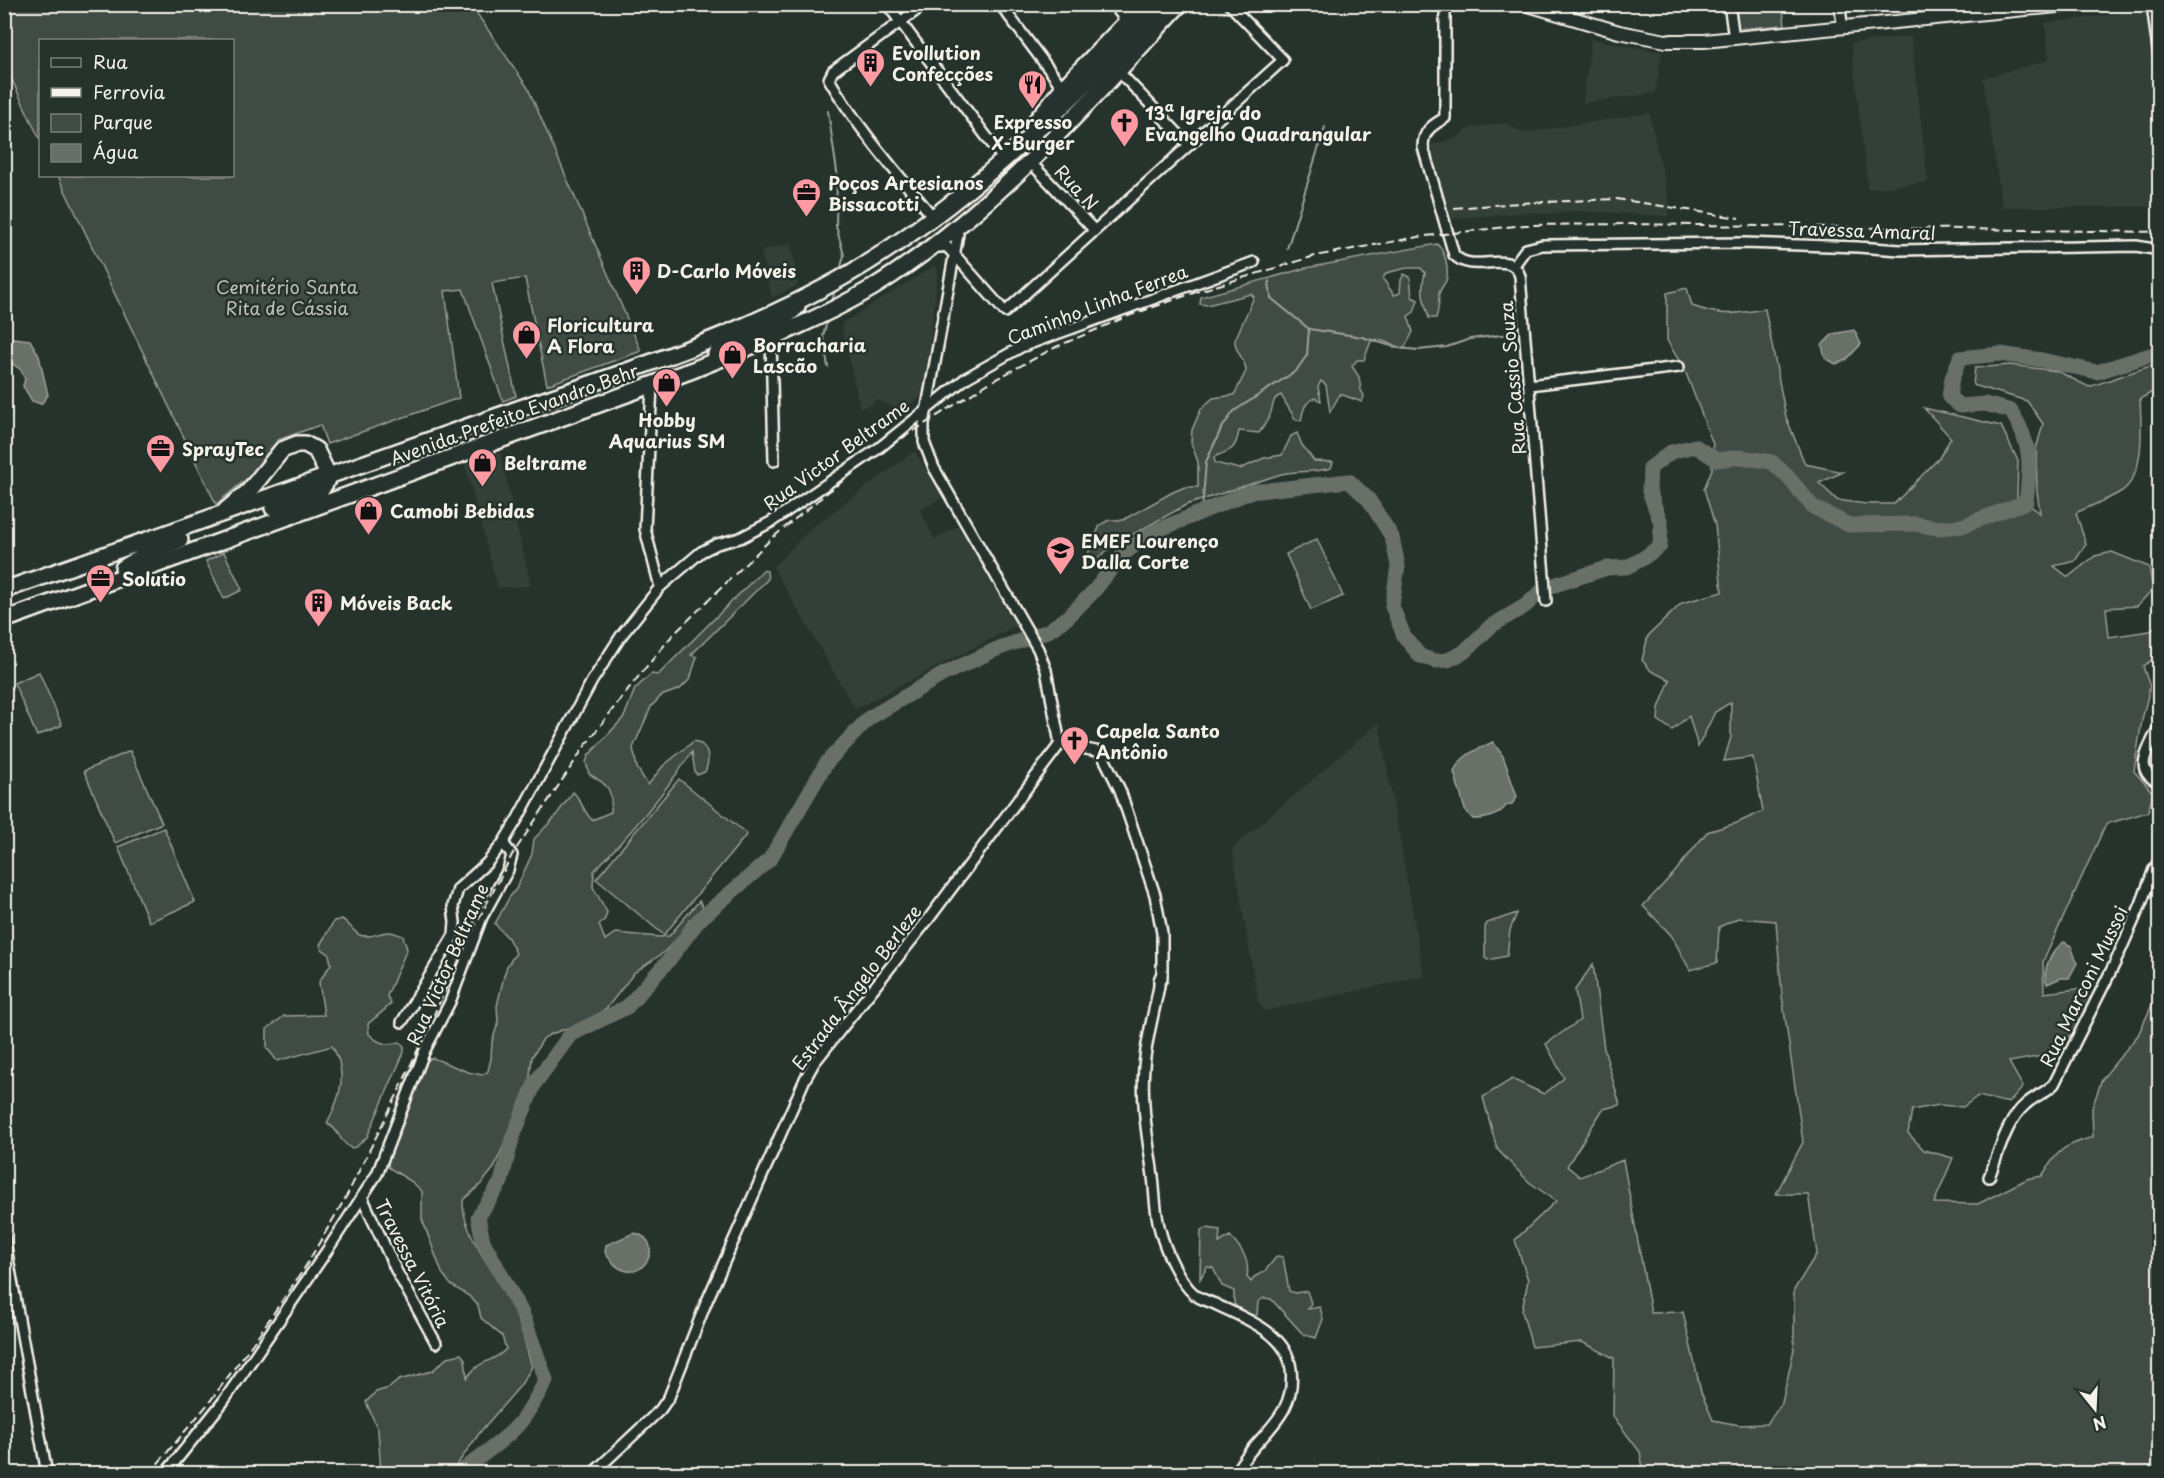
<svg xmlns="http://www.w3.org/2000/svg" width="2164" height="1478" font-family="'Playpen Sans',sans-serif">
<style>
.built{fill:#333f39}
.green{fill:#414b45;stroke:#9a9e96;stroke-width:1.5}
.water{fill:#676f68;stroke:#9fa39b;stroke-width:1.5}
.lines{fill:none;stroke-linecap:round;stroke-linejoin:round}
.stream{stroke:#9fa39b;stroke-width:2}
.river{stroke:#676f68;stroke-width:15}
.minor-casing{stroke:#f4f1e8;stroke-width:14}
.tertiary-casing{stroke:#f4f1e8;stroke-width:16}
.trunk-casing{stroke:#f4f1e8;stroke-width:20}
.minor{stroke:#26332d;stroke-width:9}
.tertiary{stroke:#26332d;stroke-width:12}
.trunk{stroke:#26332d;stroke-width:15}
.rail{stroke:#f4f1e8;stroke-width:2;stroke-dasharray:9 4.5;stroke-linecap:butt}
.labels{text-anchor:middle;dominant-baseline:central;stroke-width:5;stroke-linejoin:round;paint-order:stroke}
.poi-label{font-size:18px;font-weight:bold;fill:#f4f1e8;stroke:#26332d;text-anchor:start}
.street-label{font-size:18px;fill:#f4f1e8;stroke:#26332d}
.park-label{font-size:18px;fill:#bebfb7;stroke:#26332d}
</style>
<rect width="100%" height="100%" fill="#26332d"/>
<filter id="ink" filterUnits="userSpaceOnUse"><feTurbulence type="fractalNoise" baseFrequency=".0167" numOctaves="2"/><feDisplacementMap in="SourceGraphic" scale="12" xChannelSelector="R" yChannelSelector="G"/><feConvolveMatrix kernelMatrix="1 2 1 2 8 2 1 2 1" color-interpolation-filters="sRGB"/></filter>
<g filter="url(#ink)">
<g class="built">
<path d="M2150,10l10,78 -1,119h-157l-19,-129 66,-18 -4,-37z"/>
<path d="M1911,36l17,146 -60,7 -17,-146z"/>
<path d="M1591,39l71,13 -7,41 -72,10z"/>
<path d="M1649,113l20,88 -1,15 -93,-5 -26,3 -21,-2 -80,7 -17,-74 26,-7 7,-7 10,-4 31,-4 18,10z"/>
<path d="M791,243l7,42 -26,13 -11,-47z"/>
<path d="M935,265l3,6 -14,124 -24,16 -24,-12 -5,6 -11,3 -19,-84z"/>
<path d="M915,451l27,46 -22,14 15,28 23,-13 58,100 -161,83 -82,-142 38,-39z"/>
<path d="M500,453l31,133 -33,2 -33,-123z"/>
<path d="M1379,723l45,253 -160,35 -6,-11 -26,-152z"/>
</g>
<g class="green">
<path d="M4,5h467l57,83 113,263 -94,34 -22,-107 -33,5 24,113 -13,5 -40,-112 -18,2 14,107 -132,46 -7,-19 -42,15 -28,36 -34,28 -158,-328h174v-136h-192v100l-35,-75z"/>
<path d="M1732,5h50l3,20 -49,4z"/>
<path d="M1437,244c9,8 12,26 9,37 -2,4 -6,8 -7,13 -1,11 1,12 -3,24h-7c-5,-16 -9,-28 -4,-45l-4,-5h-14l-21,5 -3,6 11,16 6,-2 1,-13 3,-6 6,3 2,20 6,3 -4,12 -6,4 5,16 -9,17 -26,-10 -7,2 -7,19h-7l-5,6 7,11 2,13 3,6 -2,6 -22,-8 -10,18 -4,-27 -5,-4 -3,6 3,14 -6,-3c-11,5 -12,12 -14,23l-6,-2 -14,-24c-10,4 -7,11 -11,20 -2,6 -7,12 -11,18l-20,-2c-4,21 -8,18 -25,26l1,6 25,6 24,-11 18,-3 9,-19 6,-3 5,12 12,16 19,1 -2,6c-17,5 -33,2 -50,6l-95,31 -71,39 -16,13 -7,12 -6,-2 2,-13 12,-29 9,-5h14l50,-28 12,-5h13v-25l-7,-19 1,-13 9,-21 12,-11 21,-3 12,-24c0,-12 -12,-19 -11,-31l19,-43 -3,-3 -44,11 -7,-1 1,-7 105,-29z"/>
<path d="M1687,288l5,18c32,11 40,8 73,3l21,108 19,47 38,8 -24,11 18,17 29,4h28l45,-46 12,-20 -27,-30 77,18 17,35 -1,35 23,17 -3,-22 -1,-42 7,-25 -16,-23 -54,-16 2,-17 35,-3 47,6 32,16 70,-24v25l-19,11c1,25 6,75 -18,92 -14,9 -32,15 -46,22l10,31 -11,17 -21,5 14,11 27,-21 17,-4 37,15 4,22 -16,17 -31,2 3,29 41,-6 9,-6v30l-16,11 7,21 -8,33 -8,51 19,22 -5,19 -42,12 -63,138 1,31 33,-4 16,11 -21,34 -29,22 -34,6 14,25 -14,16 -31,-7 -15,11 -24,-2 -27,5 -4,23 16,17 29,8 -19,45 44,1 49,-25 15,-3c18,-28 19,-29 51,-39l-1,-29 10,-29 36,-44 21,-45v483l-437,1 -1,-2 -2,2 -75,-1 -4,-21 -27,-36 1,-58 -32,-16 -50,5 -10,-36 6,-31 -13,-40 41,-39 -27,-19 -32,-33 -14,-52 29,-18 32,15 20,-16 -18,-34 34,-24 -5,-30 18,-26 11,85 16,56 -17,4 -36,57 13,11 43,-17 28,153 32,-1 18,80 12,28 26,5 28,-1 15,-21 12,-54v-59l23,-37 -9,-59h-32l27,-52 -21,-146 -6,-75 -38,-3 -19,9 -2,36 -27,7 -19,-35 -28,-29 31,-33 33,-41 30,-9 26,-12 -10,-54 -29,4 7,-24v-35l-16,10 -17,35 -9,-31 -17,14 -14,-10 1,-12 11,-28 -19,-9 -9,-11 6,-24 34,-33 40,-11 -7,-67 -11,-36 8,-20 1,-25 -27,-71 -19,-33v-47z"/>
<path d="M1317,539l26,57 -32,14 -25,-56z"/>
<path d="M224,552l18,38 -18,9 -18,-38z"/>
<path d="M763,570l4,1 1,8 -77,76 6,2 -7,22 -10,10 -19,7 -10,11 -18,41 4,20 11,17 15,-19 31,-25c14,3 17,18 11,31l-8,3 -2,-3 -3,-20c-29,43 -62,82 -98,119l-1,16 14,25 -2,7 -6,6 6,15 10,-7 44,4 10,-1 30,-35 4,6 -14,14 -11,17 -15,15 -29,20 -28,36 -17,11 -40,15 -6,4 -11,18 -3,27 -35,84 -13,16 -18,16c-2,35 37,77 51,109 8,18 12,39 18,58l-12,19 -39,45 -30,42h-70l-3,-43 -12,-28 10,-10 13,-4 10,-8 33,-9 16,-14 13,-3 4,5 2,19c13,-20 25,-14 39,-29l-4,-13 -21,-18 -3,-13 -9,-9 -18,-11 -9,-12 -20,-54v-28l-10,-9 -24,-15 1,-10 38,-97 6,-2 35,14 14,3 6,-4 3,-12 1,-17 6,-19 -1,-17 7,-30 3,-10 9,-13 -8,-15 -13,-14 14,-26 7,-9 16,-35 2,-15 21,-22 18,-25c8,7 10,19 19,28l19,-8c2,-22 -2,-27 -22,-38l-3,-12 3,-7 35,-38 11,-28 16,-15 7,1z"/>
<path d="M39,672l23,53 -25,11 -23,-53z"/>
<path d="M130,751l32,72 -47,20 -31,-72z"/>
<path d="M679,779l68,55 -83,101 -68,-56z"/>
<path d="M164,828l31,74 -46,20 -31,-75z"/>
<path d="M1517,913l-7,17 -3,26 -19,4 -3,-2v-31l2,-4z"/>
<path d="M342,919c7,4 11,13 18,16 10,4 19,-3 29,-3 4,0 10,3 14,4l4,13 -20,47 4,7c-4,6 -17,15 -23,21l1,10c10,10 18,12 31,8l4,4v6l-37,85 -11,10 -5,1c-15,-9 -9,-16 -24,-25 14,-26 21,-51 5,-77l-55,15 -10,-13v-19l17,-13 40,-1 -5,-33 12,-18 -2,-10 -7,-5 -2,-4 14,-24z"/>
<path d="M1207,1228l13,2 -1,13 11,-7c12,13 20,24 17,41l4,5 3,-5 11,-6 12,-15 6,1 6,34 6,2 12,-2 4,12 -3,6 12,-2 3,12 -7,19 -13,-4 -32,-35 -7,-1 -6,4 -1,13h-7c-5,-5 -11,-5 -16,-11v-13l-12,-5 -9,-18 -6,-1 -7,12 1,-49z"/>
</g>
<g class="water">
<path d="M1854,330l7,14 -15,16 -10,4 -11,-6 -3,-13 11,-11z"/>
<path d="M13,338l17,2 9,16 9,39 -7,9 -9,-3 -9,-15 2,-7 -4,-9 -11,-8 -3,-18z"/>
<path d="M1493,742l10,14 14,41 -5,7 -5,1c-10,12 -20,14 -34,14l-8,-9 -11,-38c6,-17 24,-23 39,-30z"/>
<path d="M2064,942l7,4 6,17 -8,15h-8l-14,6c-6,-14 5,-34 17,-42z"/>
<path d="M634,1233c38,7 1,69 -29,19l1,-7z"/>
</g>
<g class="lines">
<g class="stream">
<path d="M828,111l9,61 -1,54 8,29 -4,16"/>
<path d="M1287,249l38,-122"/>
<path d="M832,303l3,-14"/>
<path d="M1309,329l53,8 36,11 20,2 29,-3 23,-8 47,-6"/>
<path d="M828,367l-5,-31 5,-18"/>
<path d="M1202,511l4,-49 15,-33 13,-18 62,-40 11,-16 2,-26 -38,-31 -2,-17"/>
</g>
<path class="river" d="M459,1474c19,-18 42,-30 59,-49 11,-13 20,-30 28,-45l-24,-67 -39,-72 -5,-24 23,-35 11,-43 23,-56 35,-48 57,-28 41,-46 31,-41 71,-61 57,-97 42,-44 73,-43 55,-26 51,-18 20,-14 26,-26 28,-36 29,-22 99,-41 99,-11 20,19 23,37 6,29 -6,40 12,30 16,20 15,5 13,-1 16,-8 27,-26 34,-20 20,-18 62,-20 20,-1 15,-8 18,-13 1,-23 -12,-32 1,-23 21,-16 24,-6 22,14 23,-3 32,5 16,15 25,30 36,18 66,-1 23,4 24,-2 64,-24c5,-38 6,-58 -15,-91l-26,-7 -25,2 -11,-9 3,-19 8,-20 40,-4 42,6 55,12 63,-20"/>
<defs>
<g id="minor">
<path d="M887,4l117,156"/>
<path d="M925,4l-92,67 -4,8c29,50 68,94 104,138"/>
<path d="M1000,4l63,84"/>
<path d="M1113,4l14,18"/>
<path d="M1445,4v114c-13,7 -22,13 -22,29l31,108c20,21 57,-8 66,21l26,325"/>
<path d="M1729,4l5,34"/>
<path d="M1839,4l4,24"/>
<path d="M2152,4l8,61"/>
<path d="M1124,77l65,68"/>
<path d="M1035,167l59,63"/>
<path d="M958,234l-34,190v18l10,26 104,181 8,21 14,74"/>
<path d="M940,247l6,-1 8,8 51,58 278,-252 -54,-56"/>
<path d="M1514,265l12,-16 16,-4 203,-2 113,4 42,3 236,-4 24,4"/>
<path d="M771,339l3,122"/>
<path d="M652,385l-7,144 15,58"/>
<path d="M1529,385l150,-18"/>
<path d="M2160,725c-10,22 -30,45 0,58"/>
<path d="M1060,744l41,8 19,38 35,105 7,38v46"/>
<path d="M1162,973l-3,7v6c-5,27 -13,54 -15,81 -3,37 4,73 9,109 2,18 2,37 7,54 5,20 19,51 34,64 5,5 14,7 21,10 28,14 72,28 76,65 6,51 -37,66 -56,105"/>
<path d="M402,1022l52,-87 1,-13 -2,-16 5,-17 29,-26 16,-20 15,-25 74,-137 29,-45 39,-49 41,-35 16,-8 23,-6 31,-16 108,-74 87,-70 55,-31 233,-85"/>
<path d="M1989,1177c10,-24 17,-56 37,-73 9,-8 19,-11 28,-20l61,-121 26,-59 13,-35 6,-9"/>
<path d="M362,1197l34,73 40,73"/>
<path d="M4,1236l43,238"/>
<path d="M165,1474l58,-72 103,-150 51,-78 48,-124 25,-48 32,-85 26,-47 4,-15 -9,-12"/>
<path d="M592,1474l68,-64 9,-13 37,-94 99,-224 9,-16 113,-142 133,-177"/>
</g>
<path id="tertiary" d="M1525,4l94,28 47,9h38l373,-37"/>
<g id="trunk">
<path d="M1030,128l33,-40 81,-84"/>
<path d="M716,358v-4l4,-5 60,-27 17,-15"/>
<path d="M226,510l23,-19 33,-41 15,-6h8l11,6 13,27 -9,15 -47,16"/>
<path d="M123,568l27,-16 30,-12"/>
<path d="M4,590c165,-57 329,-116 494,-174 130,-46 267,-86 383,-162 106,-70 196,-159 283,-250"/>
<path d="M4,620l686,-249c62,-25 125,-49 182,-83 119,-73 214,-183 308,-284"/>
</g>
</defs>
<use href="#minor" class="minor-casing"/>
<use href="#tertiary" class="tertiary-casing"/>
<use href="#trunk" class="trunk-casing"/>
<use href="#minor" class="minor"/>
<use href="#tertiary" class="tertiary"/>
<use href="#trunk" class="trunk"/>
<g class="rail">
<path d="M1454,208l65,-5 98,-4 122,19"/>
<path d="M149,1474l59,-70 45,-61 51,-74 42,-72 51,-102 75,-163 40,-77 73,-109 40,-53 46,-56 101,-99 56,-46 59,-44 100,-64 69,-37 72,-31 71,-25 116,-35 103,-19 107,-12 105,-1 530,8"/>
</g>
</g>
</g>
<defs>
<symbol id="building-pin" viewBox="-11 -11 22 30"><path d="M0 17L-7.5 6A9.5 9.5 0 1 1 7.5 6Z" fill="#ff9aa2" stroke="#26332d"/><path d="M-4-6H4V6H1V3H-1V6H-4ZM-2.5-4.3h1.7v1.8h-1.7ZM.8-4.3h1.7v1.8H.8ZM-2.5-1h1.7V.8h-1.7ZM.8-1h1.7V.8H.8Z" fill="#111"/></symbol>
<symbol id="restaurant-pin" viewBox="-11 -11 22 30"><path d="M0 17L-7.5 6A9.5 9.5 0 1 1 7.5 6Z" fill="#ff9aa2" stroke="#26332d"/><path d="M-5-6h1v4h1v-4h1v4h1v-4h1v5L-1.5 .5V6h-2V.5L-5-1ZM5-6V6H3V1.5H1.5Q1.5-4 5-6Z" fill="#111"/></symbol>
<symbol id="church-pin" viewBox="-11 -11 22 30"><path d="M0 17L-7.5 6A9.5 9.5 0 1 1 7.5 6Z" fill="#ff9aa2" stroke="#26332d"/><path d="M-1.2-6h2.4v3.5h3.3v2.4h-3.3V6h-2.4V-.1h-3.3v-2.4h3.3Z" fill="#111"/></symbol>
<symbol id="office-pin" viewBox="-11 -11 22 30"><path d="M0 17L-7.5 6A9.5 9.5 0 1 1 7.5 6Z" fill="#ff9aa2" stroke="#26332d"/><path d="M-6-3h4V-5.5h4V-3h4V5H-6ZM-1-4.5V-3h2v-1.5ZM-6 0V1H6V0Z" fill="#111"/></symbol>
<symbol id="shop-pin" viewBox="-11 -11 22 30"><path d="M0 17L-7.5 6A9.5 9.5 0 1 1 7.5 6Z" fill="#ff9aa2" stroke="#26332d"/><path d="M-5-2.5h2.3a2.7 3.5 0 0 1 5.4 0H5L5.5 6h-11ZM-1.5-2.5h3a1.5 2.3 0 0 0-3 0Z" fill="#111"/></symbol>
<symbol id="school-pin" viewBox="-11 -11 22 30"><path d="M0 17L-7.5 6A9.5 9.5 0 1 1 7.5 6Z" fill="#ff9aa2" stroke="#26332d"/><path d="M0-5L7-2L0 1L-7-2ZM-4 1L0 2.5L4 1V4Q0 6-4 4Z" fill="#111"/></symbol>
</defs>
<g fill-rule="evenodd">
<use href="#building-pin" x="854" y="46" width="33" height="45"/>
<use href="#restaurant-pin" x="1016" y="68" width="33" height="45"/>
<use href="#church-pin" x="1108" y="106" width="33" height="45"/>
<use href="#office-pin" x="790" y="176" width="33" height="45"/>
<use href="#building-pin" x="620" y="254" width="33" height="45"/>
<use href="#shop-pin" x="510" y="318" width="33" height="45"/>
<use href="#shop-pin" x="716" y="338" width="33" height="45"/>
<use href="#shop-pin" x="650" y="366" width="33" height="45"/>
<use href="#office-pin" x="144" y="432" width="33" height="45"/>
<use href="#shop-pin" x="466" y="446" width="33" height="45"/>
<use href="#shop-pin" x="352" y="494" width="33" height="45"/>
<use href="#school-pin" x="1044" y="534" width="33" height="45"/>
<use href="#office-pin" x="84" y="562" width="33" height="45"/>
<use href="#building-pin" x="302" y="586" width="33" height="45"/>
<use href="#church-pin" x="1058" y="724" width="33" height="45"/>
</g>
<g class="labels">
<g class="poi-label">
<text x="892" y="52">Evollution<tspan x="892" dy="21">Confecções</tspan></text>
<text x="1145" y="112">13ª Igreja do<tspan x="1145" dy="21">Evangelho Quadrangular</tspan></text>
<text x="1033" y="121" text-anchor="middle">Expresso<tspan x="1033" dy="21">X-Burger</tspan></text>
<text x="828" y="182">Poços Artesianos<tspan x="828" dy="21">Bissacotti</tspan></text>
<text x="657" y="270">D-Carlo Móveis</text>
<text x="547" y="324">Floricultura<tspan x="547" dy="21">A Flora</tspan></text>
<text x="753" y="344">Borracharia<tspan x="753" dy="21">Lascão</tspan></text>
<text x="667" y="419" text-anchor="middle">Hobby<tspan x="667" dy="21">Aquarius SM</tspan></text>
<text x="182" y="448">SprayTec</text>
<text x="504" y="462">Beltrame</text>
<text x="390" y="510">Camobi Bebidas</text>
<text x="1081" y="540">EMEF Lourenço<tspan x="1081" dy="21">Dalla Corte</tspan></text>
<text x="122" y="578">Solutio</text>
<text x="340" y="602">Móveis Back</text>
<text x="1096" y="730">Capela Santo<tspan x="1096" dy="21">Antônio</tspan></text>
</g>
<g class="street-label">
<text transform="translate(1077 187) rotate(47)">Rua N</text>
<text transform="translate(1862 230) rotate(2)">Travessa Amaral</text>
<text transform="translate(1097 304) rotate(-21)">Caminho Linha Ferrea</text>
<text transform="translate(1512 378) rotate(-95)">Rua Cassio Souza</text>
<text transform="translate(514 414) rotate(-20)">Avenida Prefeito Evandro Behr</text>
<text transform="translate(836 454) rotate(-36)">Rua Victor Beltrame</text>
<text transform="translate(447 964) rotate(-66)">Rua Victor Beltrame</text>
<text transform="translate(2083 986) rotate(-64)">Rua Marconi Mussoi</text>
<text transform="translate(856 987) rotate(-53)">Estrada Ângelo Berleze</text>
<text transform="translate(413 1263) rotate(63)">Travessa Vitória</text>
</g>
<g class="park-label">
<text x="287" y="286">Cemitério Santa<tspan x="287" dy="21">Rita de Cássia</tspan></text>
</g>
</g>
<rect width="2164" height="1478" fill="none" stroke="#26332d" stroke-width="24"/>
<rect x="12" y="12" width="2140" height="1454" fill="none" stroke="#f4f1e8" stroke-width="2" filter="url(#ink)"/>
<rect x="39" y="39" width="195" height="138" fill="#26332d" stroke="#787f78" stroke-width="1.5"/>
<rect x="51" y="58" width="30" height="9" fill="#26332d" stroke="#787f78" stroke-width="1.5"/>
<text x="93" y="69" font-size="18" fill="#f4f1e8">Rua</text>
<rect x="51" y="88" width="30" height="9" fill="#f4f1e8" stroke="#787f78" stroke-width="1.5"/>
<text x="93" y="99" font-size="18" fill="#f4f1e8">Ferrovia</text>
<rect x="51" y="114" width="30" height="18" fill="#414b45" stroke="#787f78" stroke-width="1.5"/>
<text x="93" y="129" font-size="18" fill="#f4f1e8">Parque</text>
<rect x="51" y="144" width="30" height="18" fill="#676f68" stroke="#787f78" stroke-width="1.5"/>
<text x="93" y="159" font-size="18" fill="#f4f1e8">Água</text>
<g transform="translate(2095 1409) rotate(162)" stroke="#26332d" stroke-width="4.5" paint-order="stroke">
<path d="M0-4.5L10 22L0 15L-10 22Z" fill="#f4f1e8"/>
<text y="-9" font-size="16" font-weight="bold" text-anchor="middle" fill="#f4f1e8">N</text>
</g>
</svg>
